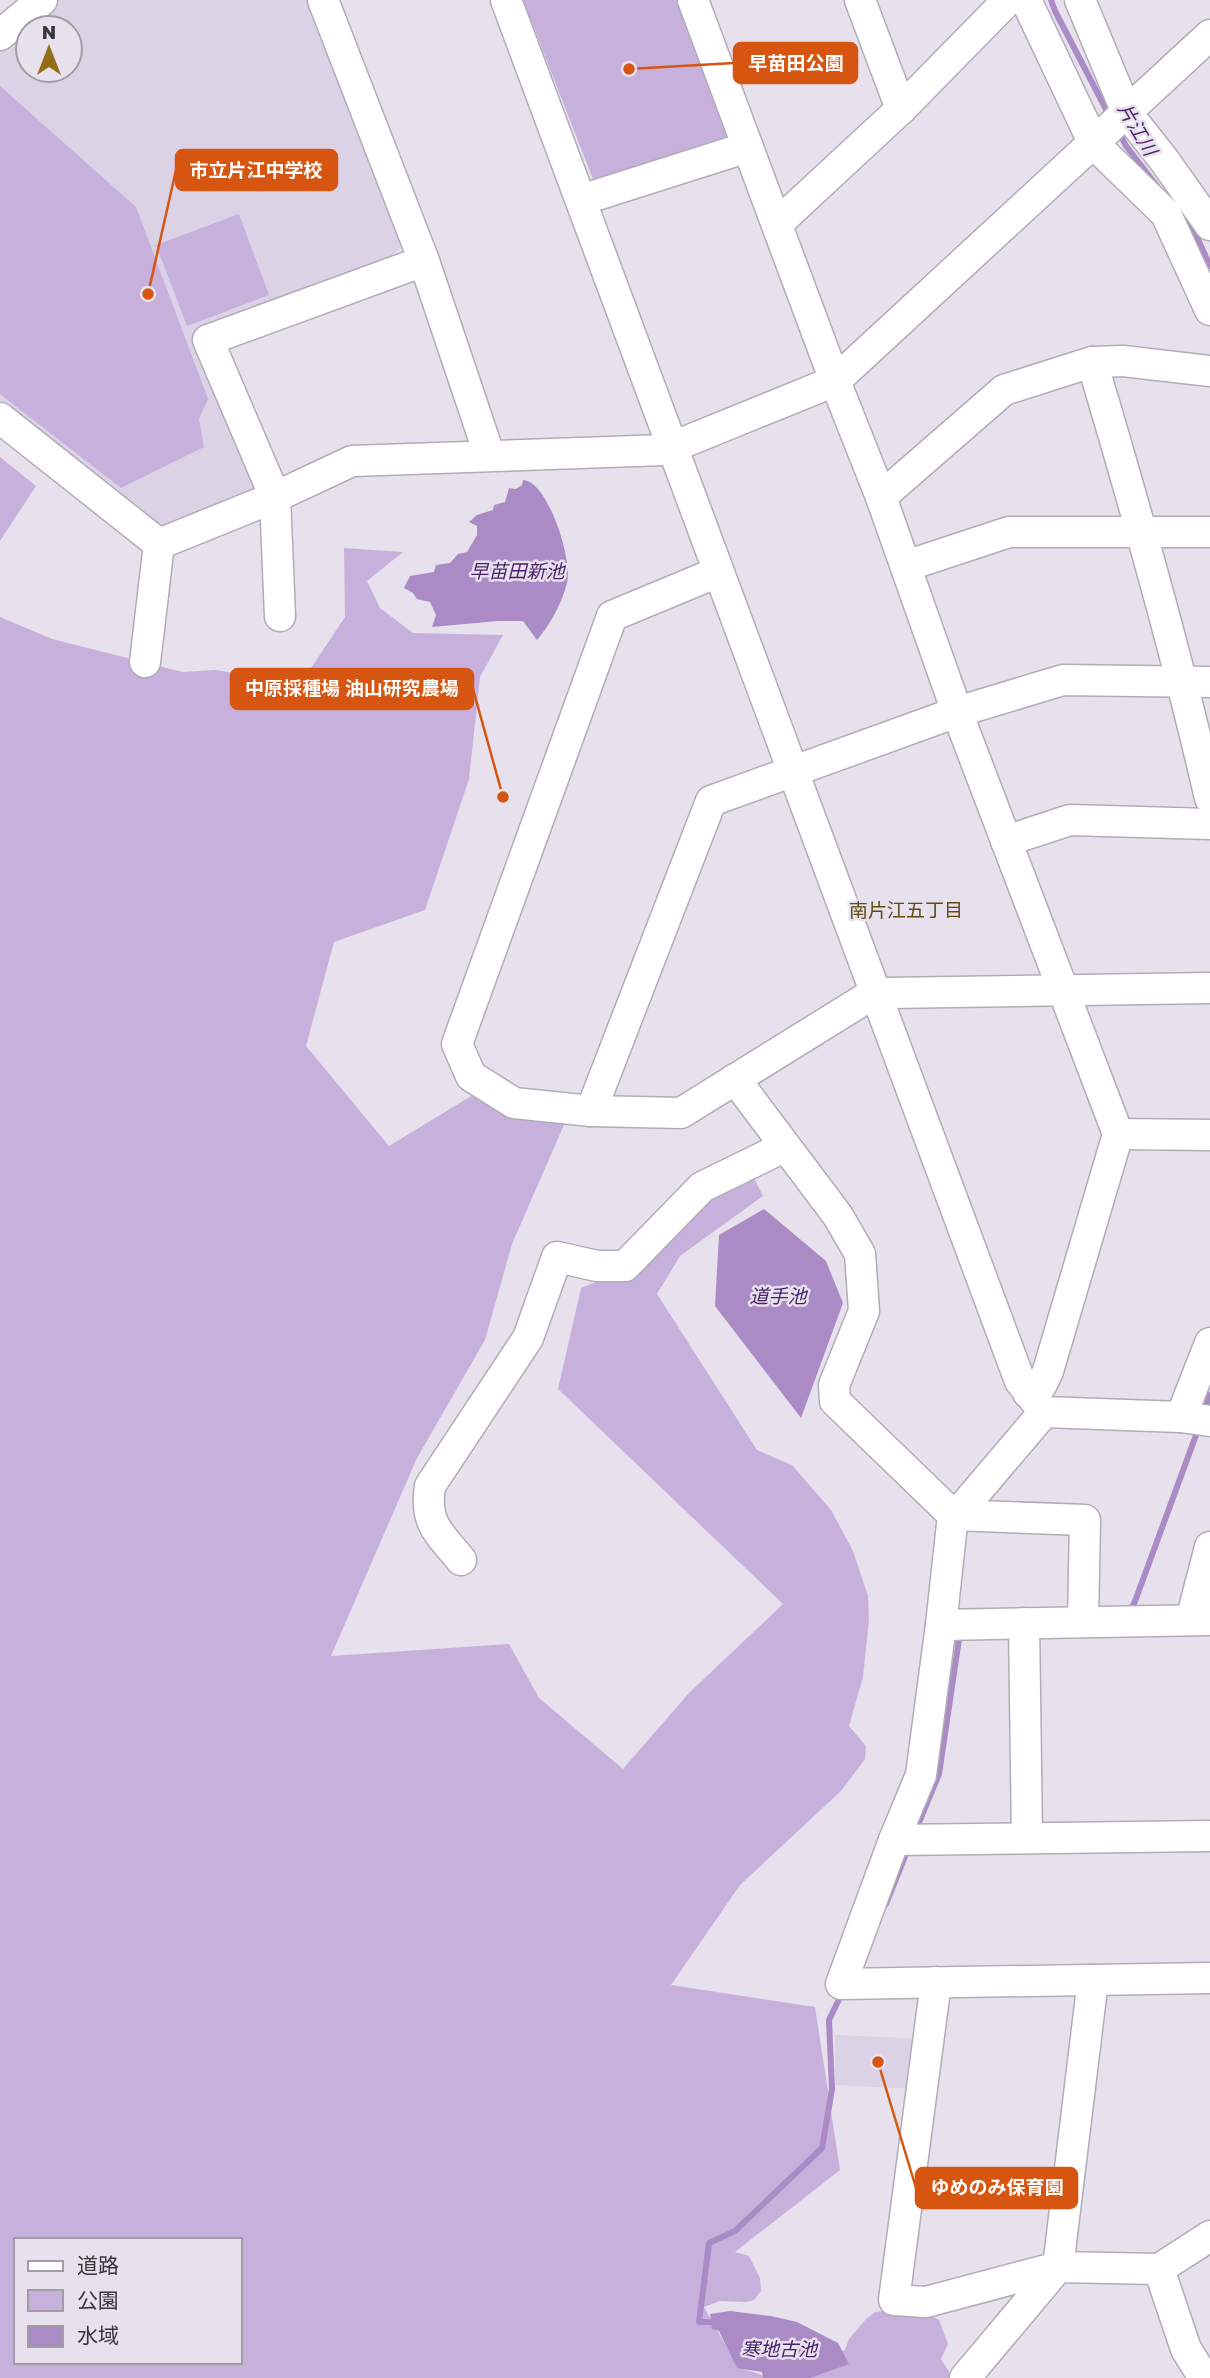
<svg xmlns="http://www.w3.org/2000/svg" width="1210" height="2378" font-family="'Golos Text','Noto Sans JP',sans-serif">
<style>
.built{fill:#dcd2e5;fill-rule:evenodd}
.green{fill:#c8b0dd;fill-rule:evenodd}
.water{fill:#ab8bc6}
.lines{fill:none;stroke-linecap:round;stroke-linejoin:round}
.stream{stroke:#ab8bc6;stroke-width:6}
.minor-casing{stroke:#b2acb8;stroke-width:33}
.minor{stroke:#fff;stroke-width:30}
.labels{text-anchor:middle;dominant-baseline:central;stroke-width:5;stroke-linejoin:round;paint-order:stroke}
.water-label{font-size:19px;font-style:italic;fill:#4b2167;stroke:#e7e0ed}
.neighbourhood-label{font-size:19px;fill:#624a0e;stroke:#e7e0ed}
.leader{fill:none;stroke:#d65611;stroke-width:2.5}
.callout-dot{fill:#d65611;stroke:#e7e0ed;stroke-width:2.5}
.callout{fill:#d65611;stroke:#d65611;stroke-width:2.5}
.callout-label{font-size:19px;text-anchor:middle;font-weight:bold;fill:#fff}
</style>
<rect width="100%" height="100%" fill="#e7e0ed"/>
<g class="built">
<path d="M47,0h269l88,245 -12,10 -193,77 58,156 -93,45 -164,-128v-365zM28,28h42v42h-42z"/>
<path d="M835,2035l91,4 -8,50 -83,-4z"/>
</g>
<g class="green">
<path d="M523,0h160l50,139 -137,48z"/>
<path d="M0,86l136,121 72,192 -9,20 5,28 -83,41 -121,-94z"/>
<path d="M239,214l30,81 -82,31 -31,-81z"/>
<path d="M0,457l36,29 -36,55z"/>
<path d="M344,548l59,4 -36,29 13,27 33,25 90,2 -23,42 -11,102 -44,131 -91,32 -28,104 83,100 84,-51 94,23 -55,126 -27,96 -68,118 -86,198 178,-12 30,54 84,71 66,-76 94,-89 -225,-215 23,-101 52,-21 68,-65 52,-26 10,20 -83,60 -23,38 100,156 35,15 39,45 22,41 15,45 1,24 -6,57 -14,49 17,20 -1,13 -24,32 -101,94 -69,100 144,22 25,163 -105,82 14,4 11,22 1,13 -7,9 -8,2 -26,-1 -16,6 34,60 33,11 74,-28 4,-11 17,-20 9,-7 15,-2 36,3 13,7 9,24 -7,15 12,19h-953v-1761l52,22 131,33 32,-2 86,13 44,-66zM16,2240h224v122h-224z"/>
</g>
<g class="water">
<path d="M523,480c25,1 50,80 44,103 -5,20 -17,42 -30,57l-14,-19h-25l-66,6 4,-12 -6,-13 -13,-3 -4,-6 -9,-5 6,-12 24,-4 2,-7 14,-2 8,-9 9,-2 10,-17v-9l-8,-4 8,-7 16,-5 1,-5 11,-3 4,-14 7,1 6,-4z"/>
<path d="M764,1209l62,52 17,42 -42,115 -86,-112 4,-71z"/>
<path d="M730,2311l41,5 26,6 41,21 11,21 -39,14h-47l-1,-6 -25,-4 -18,-37 -7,-2 -2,-15z"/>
</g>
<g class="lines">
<g class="stream">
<path d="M1051,0l4,11 55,106"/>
<path d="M1119,132l7,14 31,40"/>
<path d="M1181,216l15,19 14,31"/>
<path d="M1204,1413l6,-18"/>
<path d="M1127,1612l7,-8 65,-177"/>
<path d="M915,1832l24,-58 20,-135 5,-4"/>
<path d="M886,1904l22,-55"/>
<path d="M711,2322h-12l10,-79 26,-12 87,-83 10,-59 -3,-69 14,-29"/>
</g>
<defs>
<g id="minor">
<path d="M323,0l101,261 62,184 -3,10"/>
<path d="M506,0l514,1381 24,31 137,5 29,4"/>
<path d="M693,0l142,381 46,116 76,215 161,422 -70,237 -7,15 -13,7"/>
<path d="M860,0l41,109"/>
<path d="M1026,0l68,144 72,70 44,96"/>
<path d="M1080,0l47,113 37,47 46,65"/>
<path d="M0,35l42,-35"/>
<path d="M581,200l167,-53"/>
<path d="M777,224l124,-115 107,-109"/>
<path d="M1092,362c43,144 84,289 118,436"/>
<path d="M0,418l159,126 -14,118"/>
<path d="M881,497l123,-107 88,-28 31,-1 87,10"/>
<path d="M159,544l116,-47 77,-36 313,-11 170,-69 375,-346"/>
<path d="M906,566l103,-34h201"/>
<path d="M718,572l-106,44 -155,428 14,32 43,27 77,8 90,2 182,-113 25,-7 322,-5"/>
<path d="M280,616l-5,-119 -67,-157 216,-79"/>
<path d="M1006,841l64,-21 140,4"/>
<path d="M735,1079l103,137 22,38 4,57 -30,74 1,16 118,114 132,5 -2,102"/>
<path d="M591,1111l120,-310 246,-89 106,-32 147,2"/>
<path d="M1118,1134l92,1"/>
<path d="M1044,1412l-84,99 -7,4 -12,110 269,-5"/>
<path d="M1181,1417l29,-74"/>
<path d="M461,1560c-22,-27 -37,-37 -31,-74l98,-148 29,-81 40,9h28l77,-79 82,-40"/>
<path d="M1191,1620l19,-73"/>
<path d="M1024,1623l3,215"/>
<path d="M941,1625l-20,150 -27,65 -53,144 369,-6"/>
<path d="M894,1840l316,-4"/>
<path d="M936,1982l-42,318 32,2 132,-35 101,2 27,80 18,29"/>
<path d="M1159,2269l51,-33"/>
<path d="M965,2378l93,-111 35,-287"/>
</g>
</defs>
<use href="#minor" class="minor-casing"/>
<use href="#minor" class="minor"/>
</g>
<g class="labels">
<g class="water-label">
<text transform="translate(1138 129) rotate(59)">片江川</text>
<text x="517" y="570">早苗田新池</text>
<text x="778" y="1295">道手池</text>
<text x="779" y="2348">寒地古池</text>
</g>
<g class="neighbourhood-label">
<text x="906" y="909">南片江五丁目</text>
</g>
</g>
<path class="leader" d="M629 69L734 63M148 294L176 170M503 797L473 689M878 2062L916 2188"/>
<g class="callout-dot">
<circle cx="629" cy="69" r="7"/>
<circle cx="148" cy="294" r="7"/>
<circle cx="503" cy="797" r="7"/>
<circle cx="878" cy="2062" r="7"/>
</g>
<g class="callout">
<rect x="734" y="43" width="123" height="40" rx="7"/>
<rect x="176" y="150" width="161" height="40" rx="7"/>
<rect x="231" y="669" width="242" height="40" rx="7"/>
<rect x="916" y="2168" width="161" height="40" rx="7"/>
</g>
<g class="callout-label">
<text x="796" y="70">早苗田公園</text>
<text x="256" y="177">市立片江中学校</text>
<text x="352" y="695">中原採種場 油山研究農場</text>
<text x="997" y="2194">ゆめのみ保育園</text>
</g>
<rect x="14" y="2238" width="228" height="126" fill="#e7e0ed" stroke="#a19ca6" stroke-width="2"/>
<rect x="28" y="2261" width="35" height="10" fill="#ffffff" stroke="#a19ca6" stroke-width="2"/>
<text x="77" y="2273" font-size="21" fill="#38363b">道路</text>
<rect x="28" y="2290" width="35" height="21" fill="#c8b0dd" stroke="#a19ca6" stroke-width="2"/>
<text x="77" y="2308" font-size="21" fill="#38363b">公園</text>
<rect x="28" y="2326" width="35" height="21" fill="#ab8bc6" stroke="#a19ca6" stroke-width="2"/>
<text x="77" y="2343" font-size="21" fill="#38363b">水域</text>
<g transform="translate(49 49)"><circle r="33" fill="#e7e0ed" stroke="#a19ca6" stroke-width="2"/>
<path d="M0-5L12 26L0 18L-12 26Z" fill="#926f16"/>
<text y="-10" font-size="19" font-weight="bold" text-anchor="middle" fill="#38363b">N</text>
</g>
</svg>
